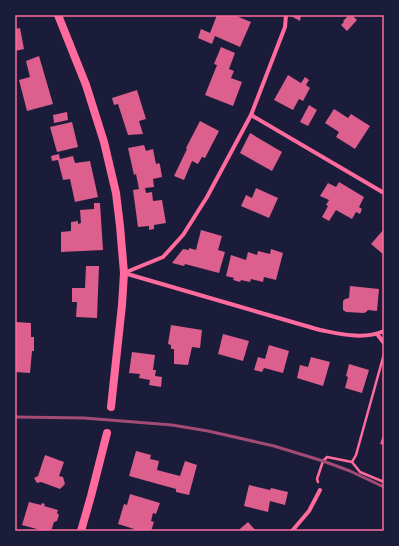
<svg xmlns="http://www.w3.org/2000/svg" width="399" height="546" font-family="'Alegreya Sans',sans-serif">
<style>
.building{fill:#dd5f8e}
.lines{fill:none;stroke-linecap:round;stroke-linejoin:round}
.path{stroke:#ff6b9d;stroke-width:2.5}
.minor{stroke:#ff6b9d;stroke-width:4}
.secondary{stroke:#ff6b9d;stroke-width:8}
.rail{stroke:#a44b75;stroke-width:3}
.neatline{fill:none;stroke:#ff6b9d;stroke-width:1.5}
</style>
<rect width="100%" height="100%" fill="#1b1b3a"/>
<g class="building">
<path d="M217,15h17l17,7 -11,25 -25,-11 -3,8 -14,-6 3,-9 9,4z"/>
<path d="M291,15h10l-1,6 -9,-5z"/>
<path d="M349,15h3l5,5 -10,11 -6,-6 3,-3 -1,-1z"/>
<path d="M20,28l4,21 -9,2v-22z"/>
<path d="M221,47l14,6 -6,16 5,2 -3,7 11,4 -9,24 -28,-11 12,-30 -3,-1z"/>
<path d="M39,56l14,48 -26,7 -8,-31 11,-3 -4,-16z"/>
<path d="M288,75l13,8 4,-6 4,3 -3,5 4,3 -7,13 -4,-2 -6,11 -19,-10z"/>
<path d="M137,90l9,29 -7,2 4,13 -15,1 -10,-31 -4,1 -2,-7z"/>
<path d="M309,105l8,5 -9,16 -8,-4z"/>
<path d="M334,109l14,9 3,-4 19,12 -15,23 -19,-12 3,-5 -14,-9z"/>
<path d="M67,112l1,8 -14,3 -1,-8z"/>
<path d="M200,121l19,10 -14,27 -3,-1 -4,7 -6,-3 -8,19 -10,-4 13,-27 -1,-1z"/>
<path d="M72,122l6,25 -21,5 -7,-25z"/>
<path d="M250,133l32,19 -10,19 -32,-18z"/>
<path d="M144,145l2,6 7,-2 3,15 3,-1 1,2 2,12 -9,2 1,8 -9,1 1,5 6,-1 1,9 9,-1 4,23 -12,2v4l-5,1v-4l-11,1 -5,-37 6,-1 -3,-15 -2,1 -6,-27z"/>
<path d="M59,154l1,5 13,-3 2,7 15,-2 8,36 -23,5 -5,-23 -7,1 -5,-20 -6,1 -1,-5z"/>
<path d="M339,182l25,15 -5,10 3,2 -2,5 -4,-2 -4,7 -16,-9 -7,11 -7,-4 6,-11 -2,-1 3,-5 -9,-4 8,-13 8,4z"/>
<path d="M256,188l22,10 -9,20 -28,-12 5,-11 6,3z"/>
<path d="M94,203h6l3,47 -42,2v-20l10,-1v-9l7,-1v3l3,-1 -1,-13 14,-1z"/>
<path d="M384,229v26l-13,-11z"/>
<path d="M201,230l21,6 -4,14 7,2 -6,21 -34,-9 -1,2 -12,-3 11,-14 6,1v-2l7,2z"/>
<path d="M271,249l12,4 -7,27 -12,-3 -1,5 -12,-3 -1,3 -9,-2 -1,2 -7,-2 1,-2 -8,-2 5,-21 15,5 2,-8 9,3 1,-4 12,3z"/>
<path d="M86,266h13l-2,52 -21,-1 1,-15h-5v-14h13z"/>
<path d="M350,286l29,3 -2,22 -9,-1 -2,2 -2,1 -18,-1 -3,-2v-9l2,-2 4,-1z"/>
<path d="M16,322l15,1v14h3v14h-2l-2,22 -15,-1z"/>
<path d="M171,325l31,5 -2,18 -8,-1 -4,18 -14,-1v-15h-3v-4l-3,-1z"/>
<path d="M223,334l26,7 -6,20 -25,-7z"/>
<path d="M269,345l20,6 -6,22 -19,-5 -2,4 -8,-2 4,-13 7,2z"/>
<path d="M132,352l23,3 -2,15h3l-1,6 7,1 -1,10 -12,-2 1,-5 -11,-2 1,-4 -11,-1z"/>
<path d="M311,357l19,5 -7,24 -26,-8 3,-13 8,2z"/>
<path d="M349,364l20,6 -7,23 -17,-5 3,-11 -2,-1z"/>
<path d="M384,432v13l-4,-1z"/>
<path d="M136,451l15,4 -1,4 9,2 -2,9 23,6 5,-15 12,4 -8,30 -13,-3v-3l-47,-13z"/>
<path d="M45,455l19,7 -5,14 4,1 2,7 -5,5 -19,-7 -4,1 -3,-5 4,-2z"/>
<path d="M249,485l21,5 1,-2 17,4 -3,13 -15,-4 -2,11 -24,-6z"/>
<path d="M130,494l30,9 -4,11 -3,-1 -2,8 3,1 -3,9h-17v-2l-16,-5 6,-20 3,1z"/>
<path d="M29,502l12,3 1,-2 3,1 -1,2 14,4 -1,3 2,2 -2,6 -3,1 -3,9h-7l-22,-6z"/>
<path d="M248,522l8,9h-18l3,-3z"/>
</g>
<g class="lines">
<g class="path">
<path d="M352,462l8,10 24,10"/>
<path d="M318,482l-1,-3 6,-18 4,-4 25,5 4,-7 28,-101"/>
</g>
<g class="minor">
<path d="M251,115l133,78"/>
<path d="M124,273l39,-16 20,-22 24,-38 44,-82 34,-88 1,-12"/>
<path d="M124,273l196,57c21,4 43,10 64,1"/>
<path d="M377,334l7,9"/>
<path d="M292,531l17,-20 11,-21"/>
</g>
<g class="secondary">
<path d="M58,15l28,70 18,57 12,51 4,33 4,47 -2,32 -11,102"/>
<path d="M81,531l10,-35 16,-63"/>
</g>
<path class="rail" d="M15,417l69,1 88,7 36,6 66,15 49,15 27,10 34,16"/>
</g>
<rect width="399" height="546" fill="none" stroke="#1b1b3a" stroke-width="32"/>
<rect x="16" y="16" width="367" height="514" class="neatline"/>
</svg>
